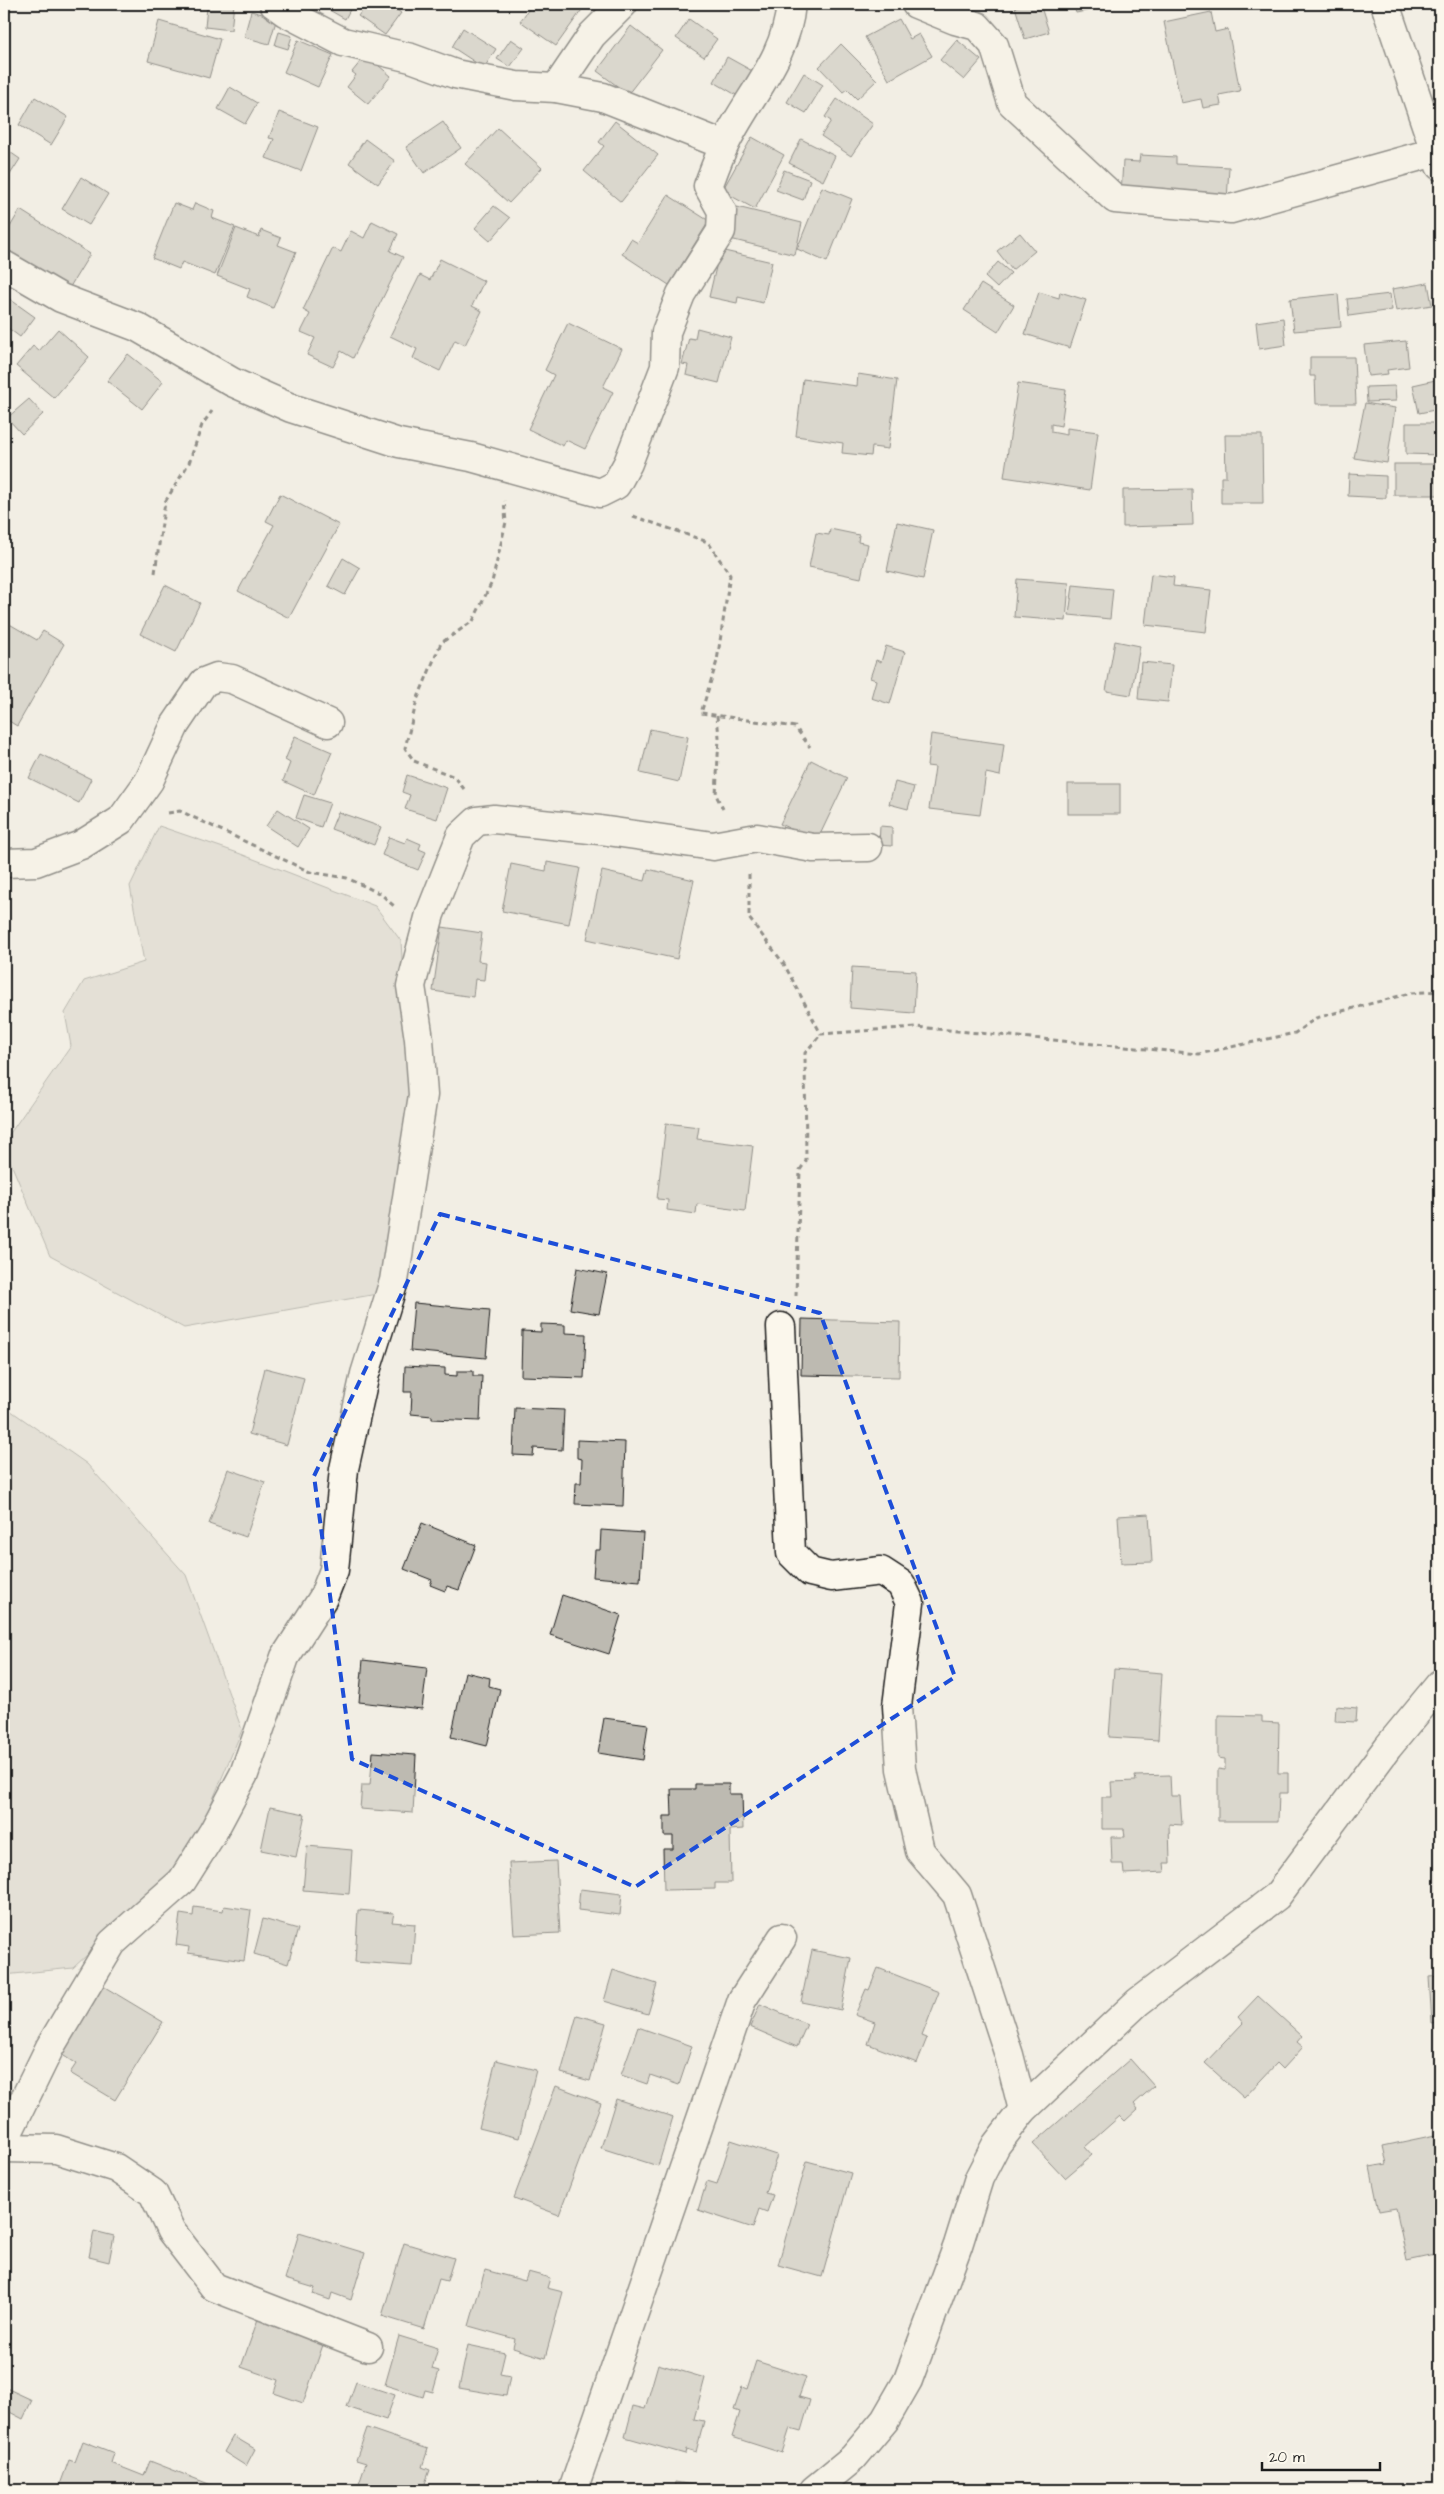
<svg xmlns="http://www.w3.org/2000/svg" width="1444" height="2494" font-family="'Architects Daughter',sans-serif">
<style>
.green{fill:#d2cfc6;stroke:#777671}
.building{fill:#bdbab1;stroke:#1c1c1c}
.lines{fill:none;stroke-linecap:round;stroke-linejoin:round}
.minor-casing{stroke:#1c1c1c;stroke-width:31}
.path{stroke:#1c1c1c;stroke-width:3;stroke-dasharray:5 4;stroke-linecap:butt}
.minor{stroke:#fbf7ec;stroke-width:28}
.marked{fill:none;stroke:#1d4ed8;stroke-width:4;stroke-dasharray:10 6;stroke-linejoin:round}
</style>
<rect width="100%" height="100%" fill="#f2eee4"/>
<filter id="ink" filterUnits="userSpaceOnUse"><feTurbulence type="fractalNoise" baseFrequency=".02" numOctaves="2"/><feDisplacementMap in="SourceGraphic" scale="10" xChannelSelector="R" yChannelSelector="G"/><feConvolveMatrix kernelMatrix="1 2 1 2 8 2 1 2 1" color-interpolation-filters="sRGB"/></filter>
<g filter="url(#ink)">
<g class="green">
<path d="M159,826l79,27 137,53 26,35 9,154 -16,114 -17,85 -193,34 -134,-72 -46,-109v-5l67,-96 -6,-33 19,-32 60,-19 -14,-76z"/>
<path d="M4,1406l83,58 99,111 56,155 -47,112 -48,57 -74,69 -69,7z"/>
</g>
<g class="building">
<path d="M204,4h30l-3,26 -26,-3 2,-20 -3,-1z"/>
<path d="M300,4h17l-5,7z"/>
<path d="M326,4h27l-8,15 -21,-12z"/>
<path d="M367,4h21l13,9 -16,22 -27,-19z"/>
<path d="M533,4h53l-30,42 -36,-25z"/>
<path d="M1025,4h15l9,28 -24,7 -10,-32z"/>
<path d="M1073,4h36l1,2 -34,7z"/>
<path d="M251,11l26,7 -8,26 -25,-7z"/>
<path d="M1211,12l4,20 13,-3 12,62 -21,4 2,10 -18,3 -2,-9 -20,4 -17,-81z"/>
<path d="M689,19l28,20 -13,18 -28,-19z"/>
<path d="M899,19l11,20 9,-5 13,22 -43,24 -24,-43z"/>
<path d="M159,21l61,18 -11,39 -61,-17z"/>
<path d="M631,26l31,24 -34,44 -31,-23z"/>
<path d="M463,28l33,21 -12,19 -32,-21z"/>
<path d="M279,32l13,4 -4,13 -13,-4z"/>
<path d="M511,39l13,9 -14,19 -13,-8z"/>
<path d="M298,40l35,15 -15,32 -34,-15z"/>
<path d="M957,40l24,20 -17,20 -24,-20z"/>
<path d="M841,44l36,36 -20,19 -10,-10 -4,3 -24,-25z"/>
<path d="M366,55l25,21 -23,28 -21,-17 9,-12 -4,-3z"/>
<path d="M727,57l29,16 -13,26 -29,-17z"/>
<path d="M804,73l19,12 -17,28 -19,-11z"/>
<path d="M230,87l27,16 -12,21 -27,-15z"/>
<path d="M35,97l33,20 -17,28 -32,-20z"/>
<path d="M837,99l36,25 -22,32 -30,-20 10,-15 -6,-4z"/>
<path d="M279,112l39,15 -17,44 -35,-13 8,-19 -5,-1z"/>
<path d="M615,121l43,34 -37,47 -37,-31 20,-25 -5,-4z"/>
<path d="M443,122l18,26 -37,25 -18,-26z"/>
<path d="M498,128l44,40 -33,35 -44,-39z"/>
<path d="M752,137l32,18 -29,54 -33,-18z"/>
<path d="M365,139l30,22 -17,23 -29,-21z"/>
<path d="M801,139l34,17 -12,25 -34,-18z"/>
<path d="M4,148l16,11 -16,25z"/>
<path d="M1140,155l36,2v7l53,3 -2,34 -106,-6 2,-34 16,1z"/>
<path d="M784,170l26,10 -7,20 -27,-10z"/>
<path d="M81,177l27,17 -19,31 -27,-16z"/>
<path d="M822,187l30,12 -25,63 -30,-13z"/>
<path d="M668,195l41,26 -40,64 -47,-31 9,-15 7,4z"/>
<path d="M174,203l18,7 3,-7 19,8 -2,7 23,9 -20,48 -33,-13 -3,7 -27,-11z"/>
<path d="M494,206l16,12 -20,23 -15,-13z"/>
<path d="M737,207l65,16 -7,32 -65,-16z"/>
<path d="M20,210l70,44 -22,36 -64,-40v-13z"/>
<path d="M372,221l26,13 -8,17 13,6 -50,101 -12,-7 -8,16 -26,-12 8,-17 -14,-6 9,-18 -7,-4 30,-62 8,4 10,-21 13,7z"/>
<path d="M236,228l23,9 2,-7 20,8 -3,7 18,7 -23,56 -26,-11 3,-8 -33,-13z"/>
<path d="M1020,233l15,18 -23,19 -15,-19z"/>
<path d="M720,250l52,12 -9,41 -25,-6 -1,6 -28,-6z"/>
<path d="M440,259l44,22 -12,25 10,5 -17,34 -10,-5 -15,31 -27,-13 4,-9 -27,-13 30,-61 10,5z"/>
<path d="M998,262l13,11 -14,15 -12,-11z"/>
<path d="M1428,283l4,22 -36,6 -4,-22z"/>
<path d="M981,284l33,21 -16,27 -34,-22z"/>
<path d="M1039,292l20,6 1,-6 26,8 -16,48 -45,-14z"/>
<path d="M1338,294l3,33 -47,4 -4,-32z"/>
<path d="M1390,294l2,16 -43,6 -2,-17z"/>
<path d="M4,295l31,22 -15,20 -16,-12z"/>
<path d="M1283,318l3,27 -27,4 -3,-27z"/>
<path d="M568,323l54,26 -19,38 10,5 -28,57 -19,-9 -3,6 -35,-17 26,-54 -9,-5z"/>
<path d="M697,328l34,9 -12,46 -33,-8 2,-10 -6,-1 7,-26 6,1z"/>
<path d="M58,329l31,28 -35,41 -38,-32 17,-20 6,5z"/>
<path d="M1406,341l3,26 -22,3 1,4 -20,2 -4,-31z"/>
<path d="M128,354l35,28 -21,27 -35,-28z"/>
<path d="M1310,357h44l2,47h-40l-1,-28h-5z"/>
<path d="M858,374l39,6 -9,69 -16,-2 -1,9 -29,-3 1,-10 -47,-7 7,-57 54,7z"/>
<path d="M1440,379v30l-21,4 -6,-28z"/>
<path d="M1018,383l48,7 -5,36 -10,-2v8l16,3v-7l31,4 -8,58 -86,-13z"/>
<path d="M1395,386l1,15 -29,1 -1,-15z"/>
<path d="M29,399l14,15 -21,20 -15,-16z"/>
<path d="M1365,403l30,5 -8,55 -33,-5z"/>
<path d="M1406,423h34v32l-34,-1z"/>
<path d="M1225,435h37l1,68h-42v-26h5z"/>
<rect x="1394" y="464" width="46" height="31"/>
<path d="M1349,474l37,2v22l-38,-2z"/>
<path d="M1192,489l1,36 -70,2v-37z"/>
<path d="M280,494l59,31 -50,93 -51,-27 36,-66 -8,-4z"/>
<path d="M897,522l36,8 -10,49 -36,-8z"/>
<path d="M830,529l29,6 -1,7 10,2 -7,34 -52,-11 7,-34 13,2z"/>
<path d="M343,558l17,10 -15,27 -17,-9z"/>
<path d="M1151,574l23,3 -1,9 38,4 -5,42 -61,-7z"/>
<path d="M1017,579l52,4 -3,38 -52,-4z"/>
<path d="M165,585l35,18 -24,49 -36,-18z"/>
<path d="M1073,585l40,4 -3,30 -41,-4z"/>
<path d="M6,622l31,18 6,-9 21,13 -47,82 -13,-8v-92z"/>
<path d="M1115,641l25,5 -9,49 -25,-4z"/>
<path d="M886,646l19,6 -15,52 -19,-6 5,-18 -6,-2 6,-18 5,2z"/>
<path d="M1141,662l31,3 -4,37 -30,-3z"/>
<path d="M650,729l38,8 -9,45 -39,-9z"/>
<path d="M931,734l73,10 -4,32 -14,-3 -6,42 -51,-6 6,-42 -8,-1z"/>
<path d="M295,736l37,16 -18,43 -31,-14 7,-18 -5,-3z"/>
<path d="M41,754l50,25 -12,24 -50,-25z"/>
<path d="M811,760l36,18 -30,63 -37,-17z"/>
<path d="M407,775l40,13 -10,31 -32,-10 5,-14 -8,-3z"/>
<path d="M895,782l19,5 -6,22 -19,-5z"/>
<rect x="1068" y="784" width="52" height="30"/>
<path d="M304,795l26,8 -9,24 -25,-9z"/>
<path d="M278,809l31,20 -11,18 -32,-21z"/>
<path d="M338,812l43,15 -7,18 -43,-16z"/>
<path d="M880,826l12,1v19l-13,-1z"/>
<path d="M389,837l16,6 2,-5 14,6 -2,5 7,3 -8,18 -36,-15z"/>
<path d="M547,862l33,6 -11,56 -67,-13 9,-47 35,7z"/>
<path d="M648,869l46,11 -17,79 -90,-20 15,-68 43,10z"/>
<path d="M442,927l40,6 -4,28 8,1 -2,18 -9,-1 -2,18 -40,-6z"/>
<path d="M852,967l64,4 -2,42 -64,-5z"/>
<path d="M666,1123l33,4 -2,12 56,7 -8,65 -48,-7 -1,10 -29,-4 1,-10 -11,-1z"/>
<path d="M577,1268l30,6 -8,40 -29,-5z"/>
<path d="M414,1303l76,7 -4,48 -76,-7z"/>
<path d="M802,1319l98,3 -1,55 -98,-2z"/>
<path d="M541,1324l24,1v8l21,1 -2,44 -63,-2 1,-45 19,1z"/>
<path d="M405,1366l40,2v7l12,1v-5h16v5h9l-2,45 -48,-2v-3l-21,-2 1,-22h-8z"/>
<path d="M265,1368l39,10 -17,67 -38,-11z"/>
<path d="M515,1408l49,2 -2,40 -28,-2 -1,8 -20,-1z"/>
<path d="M577,1440l48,2 -2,64 -48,-2 1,-21h5l1,-24 -5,-1z"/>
<path d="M228,1469l37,13 -19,55 -37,-13z"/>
<path d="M1149,1514l3,48 -31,1 -3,-47z"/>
<path d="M422,1523l54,22 -17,45 -12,-4 -2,5 -15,-6 2,-5 -28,-11z"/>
<path d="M601,1530l42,3 -3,48 -47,-4 2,-27h5z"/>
<path d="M562,1595l59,20 -12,39 -59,-19z"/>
<path d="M363,1660l64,8 -5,41 -63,-7z"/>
<path d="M1114,1669l48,4 -4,67 -49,-3z"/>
<path d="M465,1672l25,6 -1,8 11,3 -13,57 -36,-9z"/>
<path d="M1336,1706l21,2 -1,14 -21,-1z"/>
<path d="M1218,1715l44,1v6l17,1 -1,50h10v20h-9l-1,28h-60v-52l7,1v-11l-7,-1z"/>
<path d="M604,1718l44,6 -5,36 -45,-7z"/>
<path d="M373,1752l43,3 -3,58 -53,-4 2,-24h8z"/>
<path d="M1170,1775l1,21h9l2,29 -13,-1 1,39h-6l1,9 -41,2 -1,-10h-11l-1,-27h14l-1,-8h-22v-32h10l-1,-15 25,-1 -1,-5z"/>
<path d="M695,1784h34v10h13l1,35 -13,1 1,53h-16v6l-51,1 -1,-41h10v-13h-9v-20h8l-1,-27h24z"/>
<path d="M270,1807l35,7 -9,43 -35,-7z"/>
<path d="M307,1846l45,4 -3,44 -46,-4z"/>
<path d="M556,1861l4,72 -46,2 -5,-72z"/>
<path d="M580,1889l42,5 -2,21 -42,-5z"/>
<path d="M224,1906l27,4 -7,51 -56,-8 1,-6 -13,-2 4,-31 13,2 1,-9 29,4z"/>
<path d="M358,1910l36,3 -2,9 23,2 -3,42 -57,-4z"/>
<path d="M263,1919l35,10 -10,35 -34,-10z"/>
<path d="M812,1950l39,8 -10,52 -40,-8z"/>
<path d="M878,1968l61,24 -17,44 5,2 -10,25 -49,-19 7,-22 -20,-7 11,-26 3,1z"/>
<path d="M613,1970l44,14 -9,30 -44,-13z"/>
<path d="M1440,1976v47l-8,1 -3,-47z"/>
<path d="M103,1986l60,36 -48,78 -45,-27 6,-9 -15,-10z"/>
<path d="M1258,1996l44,40 -5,6 6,5 -20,22 -6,-6 -33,35 -39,-35 38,-40 -5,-6z"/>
<path d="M760,2004l47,20 -10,23 -47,-20z"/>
<path d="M577,2015l29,8 -16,58 -29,-8z"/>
<path d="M638,2027l54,19 -13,39 -29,-10 -3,9 -26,-9z"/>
<path d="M1130,2059l24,27 -20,18 4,5 -13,12 -5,-5 -35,31 7,8 -27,23 -32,-34z"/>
<path d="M496,2060l40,10 -17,68 -40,-10z"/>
<path d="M556,2086l45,17 -42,112 -45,-17z"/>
<path d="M616,2099l57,18 -15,49 -57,-18z"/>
<path d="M1440,2134v120l-33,7 -11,-53 -17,3 -9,-44 17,-3 -4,-18z"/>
<path d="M731,2140l46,15 -12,38 8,2 -6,17 -8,-3 -6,19 -55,-18 9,-29 10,3z"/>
<path d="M807,2161l44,12 -29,104 -44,-12z"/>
<path d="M94,2231l20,5 -5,26 -20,-5z"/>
<path d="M299,2233l66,20 -14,47 -19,-7 -2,7 -17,-6 2,-6 -30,-9z"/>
<path d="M404,2243l50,15 -7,23 -8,-2 -15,50 -42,-13z"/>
<path d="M485,2270l40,11 3,-9 22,6 -3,10 16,4 -18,66 -32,-10 2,-9 -46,-13z"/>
<path d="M4,2281l5,3 -5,11z"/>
<path d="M258,2319l66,23 -21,61 -29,-10 4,-13 -37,-13z"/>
<path d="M399,2336l39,12 -6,21 7,2 -6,21 -8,-2 -2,7 -38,-12z"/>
<path d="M468,2345l37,8 -5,21 10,2 -4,20 -47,-8z"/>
<path d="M756,2361l50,16 -7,20 11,3 -9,31 -11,-3 -8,25 -50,-16 8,-25 -6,-2 8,-23 5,2z"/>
<path d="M658,2364l47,14 -11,41 10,2 -8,31 -10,-3 -1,5 -60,-17 8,-31 12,3z"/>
<path d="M356,2382l39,13 -9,25 -39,-13z"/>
<path d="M4,2387l28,13 -9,19 -19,-10z"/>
<path d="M367,2428l61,21 -6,18 8,3 -7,19 -8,-3 -1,4h-57l9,-27 -10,-3z"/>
<path d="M233,2436l22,13 -9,17 -22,-14z"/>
<path d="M83,2441l31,12 -3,10 33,13 6,-15 69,27 -1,2h-160l11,-30 6,2z"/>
<path d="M675,2482l30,5v3h-31z"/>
</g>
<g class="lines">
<defs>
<g id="minor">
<path d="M274,4l11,8 58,30 68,16 44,16 61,12 40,2 47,9 121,48"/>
<path d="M916,4l39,16 22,6 17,19 18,58 103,96 116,10 204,-57"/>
<path d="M1385,4l55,162"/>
<path d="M556,88l36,-53 31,-31"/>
<path d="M4,265l57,33 76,29 95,55 59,26 108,35 72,14 129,36 16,-8 12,-22 37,-96 1,-35 15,-38 40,-63 1,-20 -14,-25c5,-13 10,-27 16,-40 23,-49 62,-85 67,-142"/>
<path d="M4,863l32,-1 45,-17 40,-25 28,-39 26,-56 29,-43 13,-5 15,2 96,44"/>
<path d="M781,1327l10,226 19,19 21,5 50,-6 20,13 9,19 -13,103 4,63 19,82 37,44 52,160 14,55"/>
<path d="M4,2141l46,-94 62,-104 70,-62 31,-49 31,-58 41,-117 38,-59 11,-28 10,-101 21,-95 29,-93 29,-186 -4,-56 -8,-53 19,-72 31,-78 16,-15 17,-2 106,11 113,16 44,-8 56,10 55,-1"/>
<path d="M4,2148l52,1 60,19 37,25 18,38 43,56 154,60"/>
<path d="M573,2490l169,-490 40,-62"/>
<path d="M814,2490l39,-32 32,-38 23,-40 50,-135 21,-67 17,-33 27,-35 115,-108 139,-106 111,-149 52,-63"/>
</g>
</defs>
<use href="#minor" class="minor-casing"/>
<g class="path">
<path d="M633,516l75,26 22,33 -13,86 -16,52 94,14 15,20"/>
<path d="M155,573l10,-71 24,-39 13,-38 10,-14"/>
<path d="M717,716l2,21 -3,58 7,14"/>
<path d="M464,789l-9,-12 -41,-16 -9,-13 12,-48 24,-57 32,-22 19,-39 14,-60 -2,-21"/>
<path d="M168,813l12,-2 130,61 37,6 34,16 15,14"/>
<path d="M749,874v44l35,46 37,70 95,-7 283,27 96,-21 21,-15 95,-25 29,-2"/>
<path d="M796,1296l4,-126 6,-9 -1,-108 16,-19"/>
</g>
<use href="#minor" class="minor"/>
</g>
</g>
<path d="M0 0H1444V2494H0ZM440,1214l380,99 135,364 -320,210 -283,-128 -38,-283z" fill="#f2eee4" fill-opacity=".55" fill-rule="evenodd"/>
<path class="marked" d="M440,1214l380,99 135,364 -320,210 -283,-128 -38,-283z"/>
<rect width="1444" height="2494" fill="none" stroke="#fbf7ec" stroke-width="20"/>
<rect x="10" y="10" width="1424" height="2474" fill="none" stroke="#1c1c1c" stroke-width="2" filter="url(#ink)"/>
<path d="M1262 2462v8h118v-8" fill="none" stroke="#1c1c1c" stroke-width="2.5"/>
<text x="1269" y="2462" font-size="15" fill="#1c1c1c" stroke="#fbf7ec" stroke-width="4" paint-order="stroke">20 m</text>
</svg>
